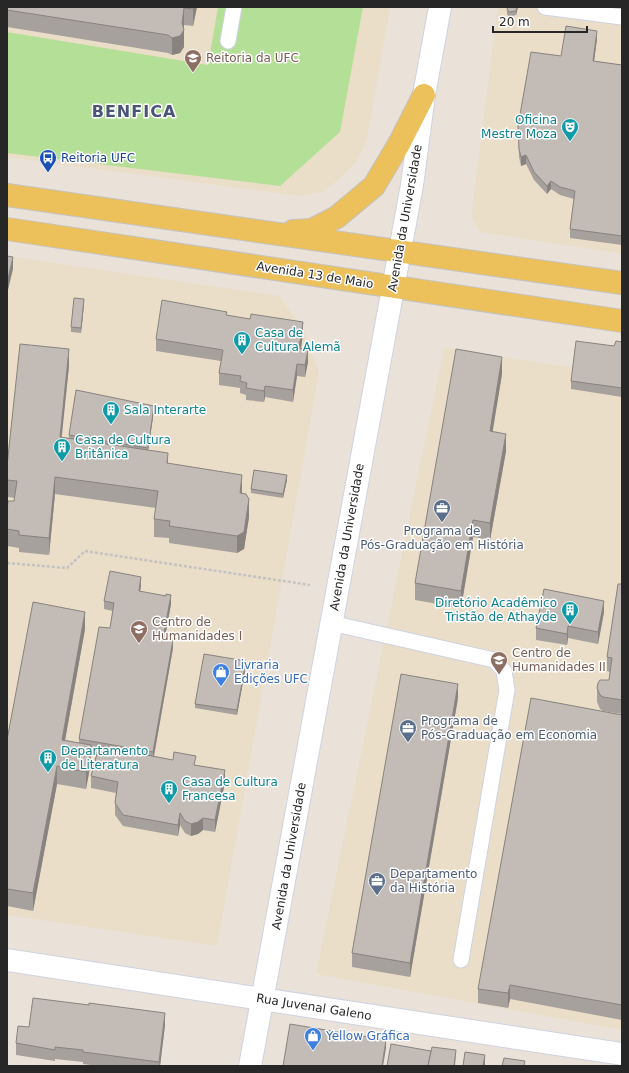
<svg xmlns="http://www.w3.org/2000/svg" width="629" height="1073" font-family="'DejaVu Sans',sans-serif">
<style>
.education{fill:#ebdec8}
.green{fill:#b4df96}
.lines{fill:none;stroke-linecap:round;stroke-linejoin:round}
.lane-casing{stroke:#ced3e0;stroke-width:17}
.secondary-casing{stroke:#ced3e0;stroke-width:24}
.primary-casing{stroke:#c3c3c3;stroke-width:24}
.path{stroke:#c3c3c3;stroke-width:2.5;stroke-dasharray:3 2;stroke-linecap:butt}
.lane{stroke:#fff;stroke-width:15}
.secondary{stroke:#fff;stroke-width:22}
.primary{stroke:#ecc15c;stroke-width:22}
.wall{fill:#a7a19d}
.shaded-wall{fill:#88837f}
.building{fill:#c2bbb6;stroke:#88837f}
.labels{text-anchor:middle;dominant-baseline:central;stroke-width:3;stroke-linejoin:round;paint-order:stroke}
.education-label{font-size:12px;fill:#785e54;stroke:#fff;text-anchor:start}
.culture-label{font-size:12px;fill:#0d838f;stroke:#fff;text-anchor:start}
.transit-label{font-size:12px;fill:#164399;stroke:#fff;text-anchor:start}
.street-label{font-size:12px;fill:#272727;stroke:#fff}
.service-label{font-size:12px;fill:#4e5e75;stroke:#fff;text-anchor:start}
.shop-label{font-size:12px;fill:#366cbe;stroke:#fff;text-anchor:start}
.district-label{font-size:16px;font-weight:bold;letter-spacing:1px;fill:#495476;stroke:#fff}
</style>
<rect width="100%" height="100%" fill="#eae1d9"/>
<g class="education">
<path d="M7,7h383l-23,132 -9,21 -21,21 -15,11 -22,4 -293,-39z"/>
<path d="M498,7h124v247l-142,-22 -9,-15z"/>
<path d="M7,256l273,40 24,35 15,41 -102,574 -210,-31z"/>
<path d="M444,348l178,27v655l-306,-56z"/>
</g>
<path class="green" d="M218,7h145l-23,125 -60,54 -273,-33v-121l201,33z"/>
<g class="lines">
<defs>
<g id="lane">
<path d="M545,7l77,10"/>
<path d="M228,41l6,-34"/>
<path d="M331,623l163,37 10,11 3,19 -46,270"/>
</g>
<g id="secondary">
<path d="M7,960l615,94"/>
<path d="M250,1066l162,-881 12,-90 16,-88"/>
</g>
<g id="primary">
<path d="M7,195c205,29 410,60 615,88"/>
<path d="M7,229l615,92"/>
<path d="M293,231l19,-1 25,-13 37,-31 25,-42 25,-49"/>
</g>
</defs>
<use href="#lane" class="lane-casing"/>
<use href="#secondary" class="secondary-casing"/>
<use href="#primary" class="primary-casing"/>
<path class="path" d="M7,563l60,5 18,-17 225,34"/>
<use href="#lane" class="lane"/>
<use href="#secondary" class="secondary"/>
<use href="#primary" class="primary"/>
</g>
<g class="wall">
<path d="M7,7h190l-4,19 -9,-1 -1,4 1,18 -4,6 -8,2 -4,-2 -161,-26z"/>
<path d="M518,7l-2,8 -7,2 -2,-3v-5z"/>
<path d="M597,39l-3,22 28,4v180l-52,-7v-9l4,-30 -14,-4 -9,-6 -4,5 -13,-14 -8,-16 -5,2 -2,-9 -1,-31 43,-70z"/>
<path d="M84,304l-3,29 -10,-1v-5z"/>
<path d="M227,315l76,19 -2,15 7,13 -3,15 -8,-1 -4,26 -28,-5 -1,5 -18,-2v-5l-6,-2v-5l-21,-3v-12l2,-12 -65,-10v-12z"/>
<path d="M622,342v55l-51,-8v-8l43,-35z"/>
<path d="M69,366l-8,72 8,1v-4l85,-25 -6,40 20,14 74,30 7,23 -5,32 -7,4 -68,-10v-5l-15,-1v-18l2,-11 -101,-14 -6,61 -30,-3v-4l-12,-2v-35l7,-10 1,-3 -8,-1v-31z"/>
<path d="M502,374l-10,58 14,19 -16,89 -17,-3 -12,71 -46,-8v-17z"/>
<path d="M287,480l-4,18 -32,-5v-4z"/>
<path d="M622,584v130l-19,-3 -3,-2 -3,-7v-14l12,-8 1,-8 -3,-1v-14z"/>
<path d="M141,585l-1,6 31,13 -6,34 8,10 -19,108 42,9 29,17 -10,50 -12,-2 -5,4 -7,2 -6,-3 -5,-8 -2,11 -55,-10 -8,-11v-12l1,-10 -25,-5v-12l6,-25 -6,-2v13l-5,27 -29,-5 -24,127 -26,-5v-166l78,-111 -20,111 14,3v-4l31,-111 3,-17 -9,-2v-8z"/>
<path d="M604,612l-6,32 -30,-6 -1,7 -31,-5v-12z"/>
<path d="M246,665l-9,50 -42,-7v-4z"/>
<path d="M458,698l-48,279 -58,-10v-14z"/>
<path d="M622,715v305l-112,-21 -2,9 -30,-5v-14z"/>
<path d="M165,1025l-5,41h-62l-15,-2v-2l-28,-3v2l-39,-6v-12l13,-16z"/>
</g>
<g class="shaded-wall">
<path d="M194,7h3l-4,19v-17z"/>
<path d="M517,7h1l-2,8v-4z"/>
<path d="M184,8v17l-1,6 1,-1v17l-4,6 -8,2v-17l10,-15z"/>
<path d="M597,31v8l-4,30v-8z"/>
<path d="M526,155v9l-5,2v-9z"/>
<path d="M551,181v8l-4,5v-8z"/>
<path d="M13,257v12l-6,25v-11z"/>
<path d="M84,299v5l-3,29v-5z"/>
<path d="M303,322v12l-4,26v-12z"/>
<path d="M69,349v17l-9,88v-17z"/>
<path d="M308,350v12l-3,15v-12z"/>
<path d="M502,357v17l-12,74v-17z"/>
<path d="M297,364v12l-4,26v-12z"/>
<path d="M265,386v11l-1,5v-11z"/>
<path d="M154,406v4l-6,42v-4z"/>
<path d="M506,434v17l-16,89v-17z"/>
<path d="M168,453v17l-1,-7z"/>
<path d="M242,475v18l-2,17v-17z"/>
<path d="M287,475v5l-4,18v-4z"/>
<path d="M55,477v17l-6,61v-17z"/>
<path d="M249,499v18l-5,32 -7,4v-17z"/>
<path d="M473,520v17l-12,71v-17z"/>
<path d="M141,577v8l-2,15v-9z"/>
<path d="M171,595v9l-8,43v-9z"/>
<path d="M604,601v11l-6,32v-12z"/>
<path d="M85,612v17l-23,128v-17z"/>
<path d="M568,626v12l-1,7v-11z"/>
<path d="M173,640v8l-20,113v-9z"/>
<path d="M246,661v4l-9,50v-5z"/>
<path d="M458,684v14l-48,279v-14z"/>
<path d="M91,745v17l-5,27v-17z"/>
<path d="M57,766v18l-24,127v-18z"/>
<path d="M225,770v12l-10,50v-12z"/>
<path d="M180,813v12l-2,11v-11z"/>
<path d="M203,818v12l-5,4 -7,2v-12z"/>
<path d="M510,985v14l-2,9v-15z"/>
<path d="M165,1013v12l-5,41h-1z"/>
<path d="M386,1040v8l-3,18h-1z"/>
<path d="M456,1050l-1,16h-1z"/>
<path d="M485,1055v11h-2z"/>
</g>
<g class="building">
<path d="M7,7h187l-1,2 -9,-1 -2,15 2,7 -4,6 -8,2 -4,-3 -161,-25z"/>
<path d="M508,7h9l-1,4 -7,1 -2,-3z"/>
<path d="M566,26l31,5 -4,30 29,4v171l-52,-7 5,-38 -15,-4 -9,-6 -4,5 -13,-14 -8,-17 -5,2 -2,-8 -1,-23 13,-74 30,4z"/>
<path d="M7,256l6,1 -6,26z"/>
<path d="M74,298l10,1 -3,29 -10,-1z"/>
<path d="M162,300l65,12 -1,3 24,4 1,-5 52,8 -4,26 9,2 -3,15 -8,-1 -4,26 -28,-4 -1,5 -18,-3 1,-5 -7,-2 1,-5 -22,-3 4,-23 -67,-11z"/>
<path d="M576,341l38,5 2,-5 6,1v46l-51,-7z"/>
<path d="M20,344l49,5 -9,88 108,16 -1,10 75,12 -2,18 6,1 3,5 -5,33 -7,4 -68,-10 1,-5 -16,-2 4,-28 -103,-14 -6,61 -30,-3v-4l-12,-2v-18l1,-10h6l3,-20 -10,-1v-14z"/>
<path d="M456,349l46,8 -12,74 16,3 -16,89 -17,-3 -12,71 -46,-8z"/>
<path d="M76,390l78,16 -6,42 -79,-13z"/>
<path d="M254,470l33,5 -4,19 -32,-5z"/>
<path d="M110,571l31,6 -2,14 27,5v-2l5,1 -8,43 10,2 -20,112 -74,-13 20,-112 11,1 4,-25 -10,-2z"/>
<path d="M618,584h4v116l-19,-3 -3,-2 -3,-7 1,-5 2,-3h9l3,-22 -5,-1z"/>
<path d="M544,589l60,12 -6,31 -30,-6 -1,8 -31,-6z"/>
<path d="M33,602l52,10 -23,128 29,5 -5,27 -29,-6 -24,127 -26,-4v-149z"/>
<path d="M204,654l42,7 -9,49 -42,-6z"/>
<path d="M401,674l57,10 -48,279 -58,-10z"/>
<path d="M531,698l91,17v290l-112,-20 -2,8 -30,-4z"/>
<path d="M99,746l74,14 1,-8 22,4 -2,9 31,5 -10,50 -12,-2 -5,4 -7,2 -6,-3 -5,-8 -2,12 -55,-10 -8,-12 3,-21 -27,-6z"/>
<path d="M33,998l56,7v-2l76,10 -6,49 -76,-10v-2l-28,-3v3l-39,-7 2,-17 11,1z"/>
<path d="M290,1024l96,16 -4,26h-99z"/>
<path d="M391,1044l40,7 -3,15h-41z"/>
<path d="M432,1047l24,3 -2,16h-26z"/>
<path d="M465,1052l20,3 -2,11h-20z"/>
<path d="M504,1058l21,3 -1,5h-22z"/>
</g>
<defs>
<symbol id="university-pin" viewBox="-11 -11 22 30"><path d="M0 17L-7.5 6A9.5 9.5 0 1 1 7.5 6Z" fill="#8d6e63" stroke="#fff"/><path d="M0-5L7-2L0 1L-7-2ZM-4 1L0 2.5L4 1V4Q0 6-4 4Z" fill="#fff"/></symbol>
<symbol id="theatre-pin" viewBox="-11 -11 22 30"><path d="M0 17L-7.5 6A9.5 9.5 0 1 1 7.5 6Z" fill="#0f9aa8" stroke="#fff"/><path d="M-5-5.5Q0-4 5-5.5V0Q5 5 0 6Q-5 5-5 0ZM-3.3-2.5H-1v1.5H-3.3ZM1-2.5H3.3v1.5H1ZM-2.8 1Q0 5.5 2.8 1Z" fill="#fff"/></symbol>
<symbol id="bus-pin" viewBox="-11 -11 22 30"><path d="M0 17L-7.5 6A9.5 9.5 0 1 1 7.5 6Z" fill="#1a4fb4" stroke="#fff"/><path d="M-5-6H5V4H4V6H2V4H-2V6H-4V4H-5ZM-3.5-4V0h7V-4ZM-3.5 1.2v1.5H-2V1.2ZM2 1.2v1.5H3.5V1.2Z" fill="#fff"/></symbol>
<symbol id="building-pin" viewBox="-11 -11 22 30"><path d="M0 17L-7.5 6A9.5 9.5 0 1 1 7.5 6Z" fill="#0f9aa8" stroke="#fff"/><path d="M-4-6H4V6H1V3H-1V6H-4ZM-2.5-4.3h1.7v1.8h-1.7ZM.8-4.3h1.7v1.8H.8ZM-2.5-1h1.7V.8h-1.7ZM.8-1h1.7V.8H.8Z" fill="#fff"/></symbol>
<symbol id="office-pin" viewBox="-11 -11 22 30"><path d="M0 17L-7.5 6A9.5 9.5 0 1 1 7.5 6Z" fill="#5c6f8a" stroke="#fff"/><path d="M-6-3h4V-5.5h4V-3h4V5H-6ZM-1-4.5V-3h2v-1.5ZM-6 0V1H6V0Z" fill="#fff"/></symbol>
<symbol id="shop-pin" viewBox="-11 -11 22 30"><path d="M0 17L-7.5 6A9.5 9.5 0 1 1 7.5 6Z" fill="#3f7fe0" stroke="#fff"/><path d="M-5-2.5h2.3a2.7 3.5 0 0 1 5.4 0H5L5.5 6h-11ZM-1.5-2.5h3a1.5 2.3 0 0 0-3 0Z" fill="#fff"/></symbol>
</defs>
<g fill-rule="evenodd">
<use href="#university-pin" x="183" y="48" width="20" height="27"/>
<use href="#theatre-pin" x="560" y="117" width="20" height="27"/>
<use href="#bus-pin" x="38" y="148" width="20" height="27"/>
<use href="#building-pin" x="232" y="330" width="20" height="27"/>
<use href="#building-pin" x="101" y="400" width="20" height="27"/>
<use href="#building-pin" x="52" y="437" width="20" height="27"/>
<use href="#office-pin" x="432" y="498" width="20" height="27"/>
<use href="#building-pin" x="560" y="600" width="20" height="27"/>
<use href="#university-pin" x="129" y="619" width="20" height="27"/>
<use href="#university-pin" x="489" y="650" width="20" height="27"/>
<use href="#shop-pin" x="211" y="662" width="20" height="27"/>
<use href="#office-pin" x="398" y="718" width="20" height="27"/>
<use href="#building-pin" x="38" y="748" width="20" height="27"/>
<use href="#building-pin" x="159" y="779" width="20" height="27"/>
<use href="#office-pin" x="367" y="871" width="20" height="27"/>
<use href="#shop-pin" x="303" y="1026" width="20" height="27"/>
</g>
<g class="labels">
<g class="education-label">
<text x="206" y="58">Reitoria da UFC</text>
<text x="152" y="622">Centro de<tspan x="152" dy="14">Humanidades I</tspan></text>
<text x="512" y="653">Centro de<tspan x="512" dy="14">Humanidades II</tspan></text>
</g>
<g class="culture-label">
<text x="557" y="120" text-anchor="end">Oficina<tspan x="557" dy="14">Mestre Moza</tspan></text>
<text x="255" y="333">Casa de<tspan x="255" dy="14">Cultura Alemã</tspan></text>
<text x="124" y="410">Sala Interarte</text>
<text x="75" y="440">Casa de Cultura<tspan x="75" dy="14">Britânica</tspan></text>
<text x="557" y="603" text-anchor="end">Diretório Acadêmico<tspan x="557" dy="14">Tristão de Athayde</tspan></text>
<text x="61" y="751">Departamento<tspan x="61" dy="14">de Literatura</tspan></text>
<text x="182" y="782">Casa de Cultura<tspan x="182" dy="14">Francesa</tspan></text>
</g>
<g class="transit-label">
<text x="61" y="158">Reitoria UFC</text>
</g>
<g class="street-label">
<text transform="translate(405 218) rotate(-80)">Avenida da Universidade</text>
<text transform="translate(315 275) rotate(9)">Avenida 13 de Maio</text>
<text transform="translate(347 537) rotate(-80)">Avenida da Universidade</text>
<text transform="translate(289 856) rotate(-80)">Avenida da Universidade</text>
<text transform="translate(314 1007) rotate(9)">Rua Juvenal Galeno</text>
</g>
<g class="service-label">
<text x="442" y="531" text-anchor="middle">Programa de<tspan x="442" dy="14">Pós-Graduação em História</tspan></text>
<text x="421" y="721">Programa de<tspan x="421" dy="14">Pós-Graduação em Economia</tspan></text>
<text x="390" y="874">Departamento<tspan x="390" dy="14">da História</tspan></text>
</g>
<g class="shop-label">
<text x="234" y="665">Livraria<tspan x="234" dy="14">Edições UFC</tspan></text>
<text x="326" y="1036">Yellow Gráfica</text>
</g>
<g class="district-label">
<text x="134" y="111">BENFICA</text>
</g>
</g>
<rect width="629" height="1073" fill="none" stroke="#272727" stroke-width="16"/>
<path d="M493 26v6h94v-6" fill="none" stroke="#272727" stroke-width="2"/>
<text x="499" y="26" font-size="12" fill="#272727" stroke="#ffffff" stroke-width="3" paint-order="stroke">20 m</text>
</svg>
